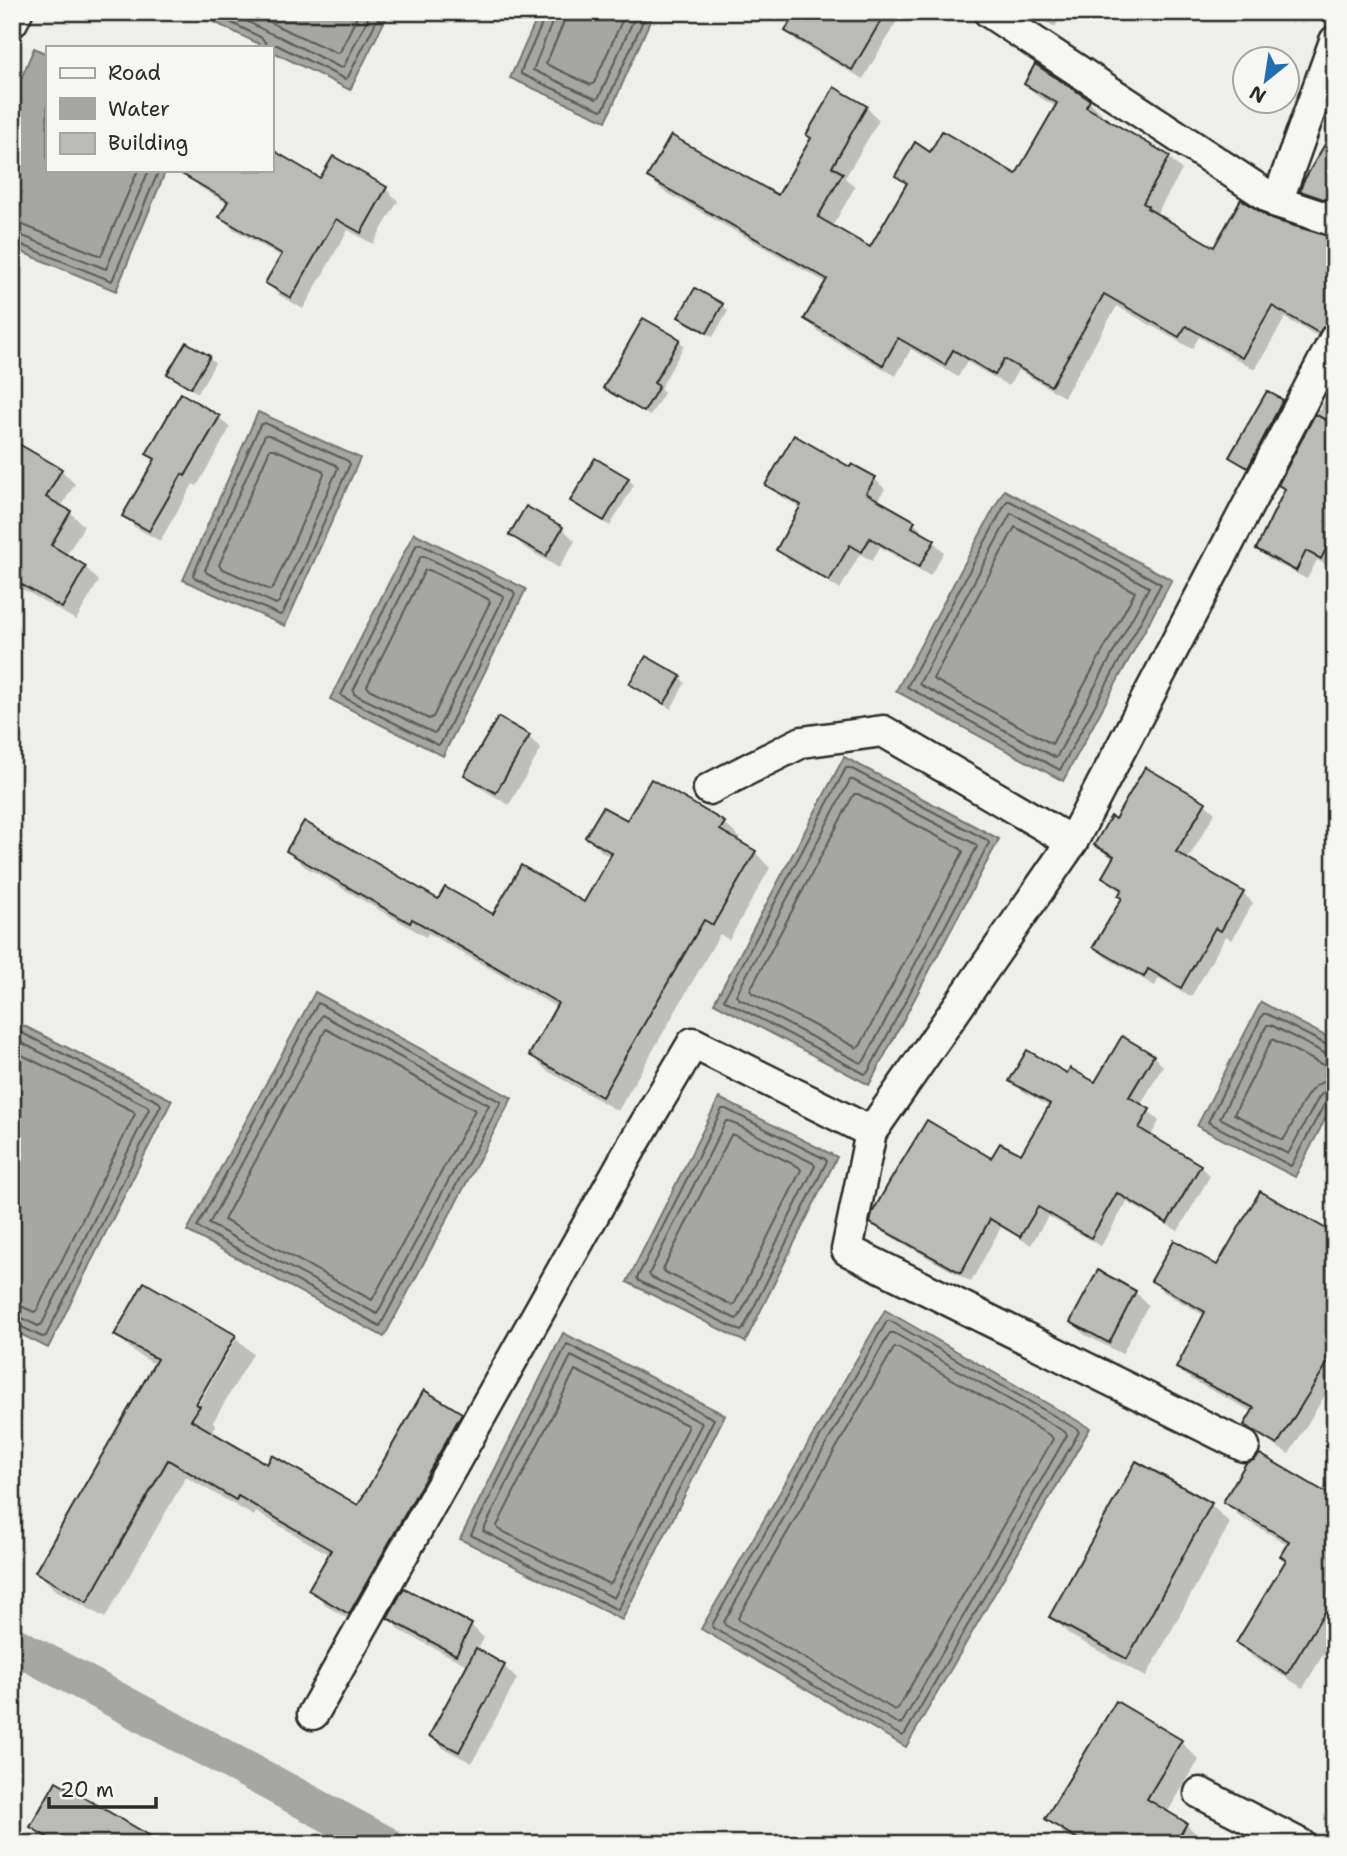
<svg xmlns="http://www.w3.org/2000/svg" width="1347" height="1856" font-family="'Shantell Sans',sans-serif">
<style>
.water{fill:#a6a6a3;stroke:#757573;stroke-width:2}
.shadow{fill:#0003;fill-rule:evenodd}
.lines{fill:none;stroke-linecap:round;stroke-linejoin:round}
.shore{stroke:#5c5c5b;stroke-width:2}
.canal{stroke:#a6a6a3;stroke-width:37}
.building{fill:#babab7;stroke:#2b2b2b;stroke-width:2}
.minor-casing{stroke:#2b2b2b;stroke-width:35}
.minor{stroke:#f6f6f2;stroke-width:30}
</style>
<rect width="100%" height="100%" fill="#eeeeea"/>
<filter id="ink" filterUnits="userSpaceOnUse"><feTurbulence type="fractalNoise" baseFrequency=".0143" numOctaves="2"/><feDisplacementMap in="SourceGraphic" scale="14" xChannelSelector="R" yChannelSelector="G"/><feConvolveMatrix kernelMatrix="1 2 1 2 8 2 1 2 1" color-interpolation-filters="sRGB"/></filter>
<g filter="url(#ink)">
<g class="water">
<path d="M219,12h170l-39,78 -79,-39v-4h-6l-51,-25z"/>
<path d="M540,12h114l-48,109 -96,-43z"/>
<path d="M34,48l13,6v116h119l-50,121 -104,-43v-148z"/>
<path d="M258,412l102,46 -75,168 -102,-46z"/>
<path d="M1004,490l168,90 -109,201 -167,-90z"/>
<path d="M414,533l112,56 -83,167 -113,-57z"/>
<path d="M844,757l155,82 -130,246 -155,-82z"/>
<path d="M315,992l197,106 -128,239 -197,-106z"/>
<path d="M1261,1002l74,39v59l-40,77 -98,-51z"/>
<path d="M12,1020l160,80 -124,248 -36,-18z"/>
<path d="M719,1098l118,59 -92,185 -118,-60z"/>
<path d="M885,1310l205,118 -184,319 -205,-118z"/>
<path d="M563,1333l162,82 -103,205 -162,-81z"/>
</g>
<g class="shadow">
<path d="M797,12h105l-39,67 -66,-38 -10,-10z"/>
<path d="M1029,12h34l-8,15z"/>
<path d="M1026,84l63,17 13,13 -2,3 69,40 13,13 -26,45 59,34 55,-29 65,20v102l-3,2 -47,-26 -30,52 -56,-33 -7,12 -75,-43 -53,91 -46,-27 -9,16 -42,-24 -9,15 -47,-28 -15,27 -77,-44 -13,-13 21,-36 -165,-93 -13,-13 130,21 87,-91 13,13 -34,58 10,9 -23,40 39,22 36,-63 -10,-10 34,-22 86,23 40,-70 -18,-10z"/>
<path d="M1335,130v80l-20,-7 -13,-12z"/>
<path d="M333,158l53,31 12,12 -25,43 -25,-14 -45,79 -24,-14 -12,-12 15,-26 -49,-28 -12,-12 7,-13 -27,-16 -12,-11 4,-7h78l50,10z"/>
<path d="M722,305l6,6 -15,26 -27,-15 -5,-6z"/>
<path d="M679,340l5,6 -24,43 4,4 -14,23 -39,-22 -6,-6z"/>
<path d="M209,357l6,6 -17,30 -23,-13 -6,-6z"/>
<path d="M1335,381v180l-3,7 -15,-8 -10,19 -39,-20 -10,-10 28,-58 -6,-6z"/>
<path d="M1268,393l14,8 6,6 -34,65 -17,-10 -6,-5z"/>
<path d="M219,417l11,11 -33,58 -4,-2 -33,57 -25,-14 -11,-11 32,-55 -8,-8z"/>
<path d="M12,442l49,28 14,14 -14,23 9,5 14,14 -18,30 19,11 14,14 -23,39 -59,-34 -5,8z"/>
<path d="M851,470l24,9 10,10 -8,12 37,22 10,10 -1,2 11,7 10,10 -14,24 -50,-29 -8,14 -12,-7 -20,35 -52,-30 -10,-10 24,-41 -24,-13 -10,-11z"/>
<path d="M628,479l6,6 -24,41 -32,-19 -6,-6z"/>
<path d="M562,528l13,13 -16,27 -35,-21 -12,-12z"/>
<path d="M680,677l5,6 -14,26 -34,-20 -5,-5z"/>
<path d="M529,737l12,12 -32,56 -30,-18 -13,-12z"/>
<path d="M1204,803l11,10 -28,48 56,32 10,10 -21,37 -6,-4 -35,61 -32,-19 -4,8 -50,-29 -10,-10 28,-49v-6l-9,-5 -10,-10 10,-18 -8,-5 -10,-10 20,-22z"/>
<path d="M628,823h96l16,15 -3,4 18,10 15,16 -41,72 -9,-6 -102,177 -72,-41 -15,-15 27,-47 -130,-75 -2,4 -122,-71 -16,-15 151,50 54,16 92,-13 27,-47 -9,-4 -15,-16z"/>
<path d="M1153,1056l10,10 -23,40 9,5 10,10 -9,16 50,29 10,10 -32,55 -51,-29 -26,44 -53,-30 -17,29 -30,-18 -30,55 -88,-50 -11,-10 120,-61 29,-4 29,-50 -29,-17 -10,-10 57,-4 28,9z"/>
<path d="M1326,1226l9,6v147l-46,75 -32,-19 -11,-11 7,-12 -63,-33 -11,-11 26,-52 -41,-24 -11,-11 65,-14 106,-37z"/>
<path d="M145,1285l90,52 18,17 -40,68 3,3 -5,9 56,32 91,41 103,-93 18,18 -112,198 -39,-23 -17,-17 19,-35 -74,-43 -2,4 -68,-39 -81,141 -51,-29 -17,-18 119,-206 -22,-13 -18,-18zM232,1339h4l-42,73 -3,-1z"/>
<path d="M1135,1292l13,13 -26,49 -37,-19 -13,-13z"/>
<path d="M1136,1463l75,42 19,18 -84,154 -76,-42 -19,-19z"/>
<path d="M1333,1473l2,1v161l-32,53 -49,-30 -16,-15 49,-82 -5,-5 7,-11 -49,-28 -15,-16 96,-9z"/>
<path d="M389,1618l82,7 13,13 -7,13 27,15 13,13 -45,84 -29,-15 -12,-13 38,-69 -68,-35z"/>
<path d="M1181,1742l18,18 -32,53 19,11 18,18 -1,2h-125l-12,-8 -18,-18z"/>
<path d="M32,1826l128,18h-109z"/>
</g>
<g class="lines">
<g class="shore">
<path d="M225,12l1,8 36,18 5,7h10l68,34 3,-2 33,-65"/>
<path d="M234,12l1,3c13,6 33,19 45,22l61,31 3,-2 27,-54"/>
<path d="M254,12l23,14 60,27 3,-1 19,-40"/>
<path d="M546,12l-1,5 -24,54v3l80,36 3,-2 43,-96"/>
<path d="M554,12l-1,8 -20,50 63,29 3,-2 38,-85"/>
<path d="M565,12l-2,12 -17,40 45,21 3,-2 32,-71"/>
<path d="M12,223l11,2 78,31 37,-86"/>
<path d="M12,234l8,1 86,34 43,-99"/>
<path d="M12,242l5,1 95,38 47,-111"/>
<path d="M265,423l83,38 2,3 -67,149 -3,2 -85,-37 -2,-3 67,-150z"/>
<path d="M265,435h4l67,30 2,3 -59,134 -3,2 -69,-31 -2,-3z"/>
<path d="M270,449h4l48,21 2,4 -51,114 -3,2 -49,-22 -2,-3z"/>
<path d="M1007,501h3l151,83 -101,186 -153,-83z"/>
<path d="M1011,513l138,74 -93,171 -137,-74z"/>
<path d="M1015,527l120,65 -83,152 -119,-65z"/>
<path d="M417,544h3l93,47 2,3 -74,149 -3,2 -95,-48 -2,-2z"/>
<path d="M421,556h3l78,39 2,2 -67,134 -3,2 -80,-39 -1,-3z"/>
<path d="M425,570h4l59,29 2,3 -57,115 -4,2 -60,-30 -2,-3z"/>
<path d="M846,768h4l137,72 2,3 -121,229 -3,2 -139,-73 -2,-2z"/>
<path d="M850,780h3l122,64 2,3 -113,214 -3,2 -123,-65 -2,-3z"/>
<path d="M854,794h4l103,55 2,3 -103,194 -3,2 -105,-55 -2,-3z"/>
<path d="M318,1003l183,99 -121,224 -183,-99z"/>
<path d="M322,1015l167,90 -112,209 -168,-90z"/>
<path d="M12,1028l147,74 2,3 -115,231 -4,1 -24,-12h-6"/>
<path d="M326,1029l149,81 -103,190 -148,-80z"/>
<path d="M12,1038l135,68 2,3 -107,215 -4,2 -18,-9 -8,-1"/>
<path d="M1335,1047l-6,-1 -62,-32h-4l-55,108 83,44 34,-63 4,-4 6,-1"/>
<path d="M12,1050l121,61 2,3 -98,196 -3,2 -11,-5 -11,-2"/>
<path d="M1335,1056l-9,-2 -55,-29h-4l-47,93 68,36 31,-57 6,-6 10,-1"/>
<path d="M1335,1066l-14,-2 -49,-25 -38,75 49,26c16,-21 20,-60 52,-61"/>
<path d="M722,1109h4l99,50 2,2 -84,168 -2,2 -102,-50 -2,-3z"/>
<path d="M726,1121h3l84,42 2,3 -76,151 -3,2 -85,-42 -2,-3z"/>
<path d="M731,1135h3l65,32 2,3 -66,133 -3,2 -67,-33 -2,-3z"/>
<path d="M887,1321h3l187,108 2,3 -174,302 -3,2 -189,-108 -1,-3z"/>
<path d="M890,1333h4l171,99 2,3 -165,288 -3,1 -174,-99 -1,-3z"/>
<path d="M567,1344l147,75 -96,191 -147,-75z"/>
<path d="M894,1348h4l153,88 2,3 -155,269 -3,2 -155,-89 -2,-3z"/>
<path d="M571,1356l131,67 -88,175 -131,-67z"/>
<path d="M575,1370l112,55 1,3 -76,154 -3,2 -111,-55 -1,-3z"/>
</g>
<path class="canal" d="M12,1644l373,200"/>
</g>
<g class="building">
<path d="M795,12h91l-34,58 -67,-39z"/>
<path d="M1035,64l55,36 -4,7 84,49 -27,47 5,3 -1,2 67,39 27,-48 30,20 64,19v84l-10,3 -6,8 -47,-27 -30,52 -56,-32 -7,11 -75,-43 -53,92 -47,-27 -9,16 -42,-25 -8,15 -47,-27 -15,27 -79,-46 23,-40 -180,-102 24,-42 107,60 33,-57 -5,-3 28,-48 33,19 -35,61 11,6 -25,44 52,30 37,-64 -12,-7 20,-34 15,10 12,-21 74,43 41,-71 -33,-19z"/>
<path d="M1335,127v76l-35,-12 3,-9z"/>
<path d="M271,149l49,29 13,-22 54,31 -26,46 -25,-14 -45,79 -26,-15 17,-29 -63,-37 9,-16 -53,-31h96z"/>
<path d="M695,288l28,16 -16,29 -29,-16z"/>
<path d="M643,318l37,21 -26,44 5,3 -15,26 -41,-24z"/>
<path d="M186,342l24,14 -19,32 -24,-14z"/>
<path d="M1267,391l16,9 -35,68 -19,-11z"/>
<path d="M181,393l39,23 -35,60 -3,-2 -33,57 -27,-15 33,-57 -9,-5z"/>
<path d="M1315,414l20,11v106l-14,28 -15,-8 -10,20 -40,-22 29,-60 -7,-4z"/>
<path d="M794,435l56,32 2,-3 24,13 -10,16 49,28 -3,6 23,13 -16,27 -49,-29 -8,14 -12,-7 -21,36 -53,-31 25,-45 -36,-20z"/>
<path d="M12,440l50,29 -16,28 25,14 -20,34 35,21 -24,42 -50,-29z"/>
<path d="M595,458l34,20 -25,43 -34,-20z"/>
<path d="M526,506l37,21 -17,29 -37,-21z"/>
<path d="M646,656l35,20 -17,28 -35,-20z"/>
<path d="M498,717l32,18 -34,58 -32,-18z"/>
<path d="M1145,767l61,35 -30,50 68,40 -23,39 -6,-3 -34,60 -33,-19 -4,8 -51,-30 29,-49 -4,-2 4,-7 -20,-12 12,-21 -20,-11 17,-29 4,3z"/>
<path d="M651,779l74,43 -5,8 36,21 -43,74 -9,-5 -102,177 -73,-42 29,-52 -146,-84 -2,4 -124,-72 18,-30 134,78 7,-12 48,27 28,-49 63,37 28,-49 -27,-16 18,-30 24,13z"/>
<path d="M1122,1036l32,19 -25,42 21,12 -11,19 62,37 -34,58 -50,-30 -26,45 -53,-31 -18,30 -30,-18 -29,54 -91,-50 2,-10 18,-32 37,-61 64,38 9,-15 21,11 29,-50 -41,-23 18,-31 40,23 3,-5 25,14z"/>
<path d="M1260,1191l75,43v117l-58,94 -33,-20 10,-17 -78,-40 29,-56 -54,-31 23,-41 43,25z"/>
<path d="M1098,1270l38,21 -27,52 -39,-21z"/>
<path d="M144,1282l92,53 -40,69 4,2 -9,14 76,44 5,-9 86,50 66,-115 38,23 -113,201 -41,-24 23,-40 -93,-54 -2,4 -68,-40 -81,142 -52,-30 122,-213 -43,-24z"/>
<path d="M1260,1454l75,44v97l-48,79 -51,-31 50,-83 -6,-4 9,-15 -66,-39 23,-39 8,-3z"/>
<path d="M1136,1461l76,42 -85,156 -78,-42z"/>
<path d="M404,1588l68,36 -16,31 -69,-37z"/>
<path d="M476,1648l29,17 -46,87 -30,-16z"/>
<path d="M1116,1701l66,39 -35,59 40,24 -12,21h-89l-41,-25z"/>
<path d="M56,1781l108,63h-105l-29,-17z"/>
</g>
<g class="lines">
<defs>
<g id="minor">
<path d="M989,12l288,190 58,19"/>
<path d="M12,22l5,-10"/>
<path d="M1277,202l58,-161"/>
<path d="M709,789l93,-47 81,-11 189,111 263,-503"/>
<path d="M1072,842l-201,290 -24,118 397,196"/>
<path d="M313,1714l318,-566 62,-105 178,89"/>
<path d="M1200,1793l100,51"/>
</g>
</defs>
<use href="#minor" class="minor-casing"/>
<use href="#minor" class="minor"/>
</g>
</g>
<rect width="1347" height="1856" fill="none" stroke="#f6f6f2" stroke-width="42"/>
<rect x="21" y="21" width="1305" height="1814" fill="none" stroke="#2b2b2b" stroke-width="2.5" filter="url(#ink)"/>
<rect x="46" y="46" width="228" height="126" fill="#f6f6f2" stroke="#a5a5a2" stroke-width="2"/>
<rect x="60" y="68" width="35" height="10" fill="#f6f6f2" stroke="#a5a5a2" stroke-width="2"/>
<text x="108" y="80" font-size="21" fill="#2b2b2b">Road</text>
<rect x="60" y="98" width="35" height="21" fill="#a6a6a3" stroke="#a5a5a2" stroke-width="2"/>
<text x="108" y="116" font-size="21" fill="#2b2b2b">Water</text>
<rect x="60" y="133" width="35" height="21" fill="#babab7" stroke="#a5a5a2" stroke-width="2"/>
<text x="108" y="150" font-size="21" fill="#2b2b2b">Building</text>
<g transform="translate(1266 80) rotate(210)"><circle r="33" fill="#f6f6f2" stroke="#a5a5a2" stroke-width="2"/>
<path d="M0-5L12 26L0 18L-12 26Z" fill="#1f6fb2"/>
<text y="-10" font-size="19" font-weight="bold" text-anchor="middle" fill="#2b2b2b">N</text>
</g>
<path d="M49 1797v10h107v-10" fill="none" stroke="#2b2b2b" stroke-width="3.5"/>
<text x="60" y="1797" font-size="21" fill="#2b2b2b" stroke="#f6f6f2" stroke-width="5" paint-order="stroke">20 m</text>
</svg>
